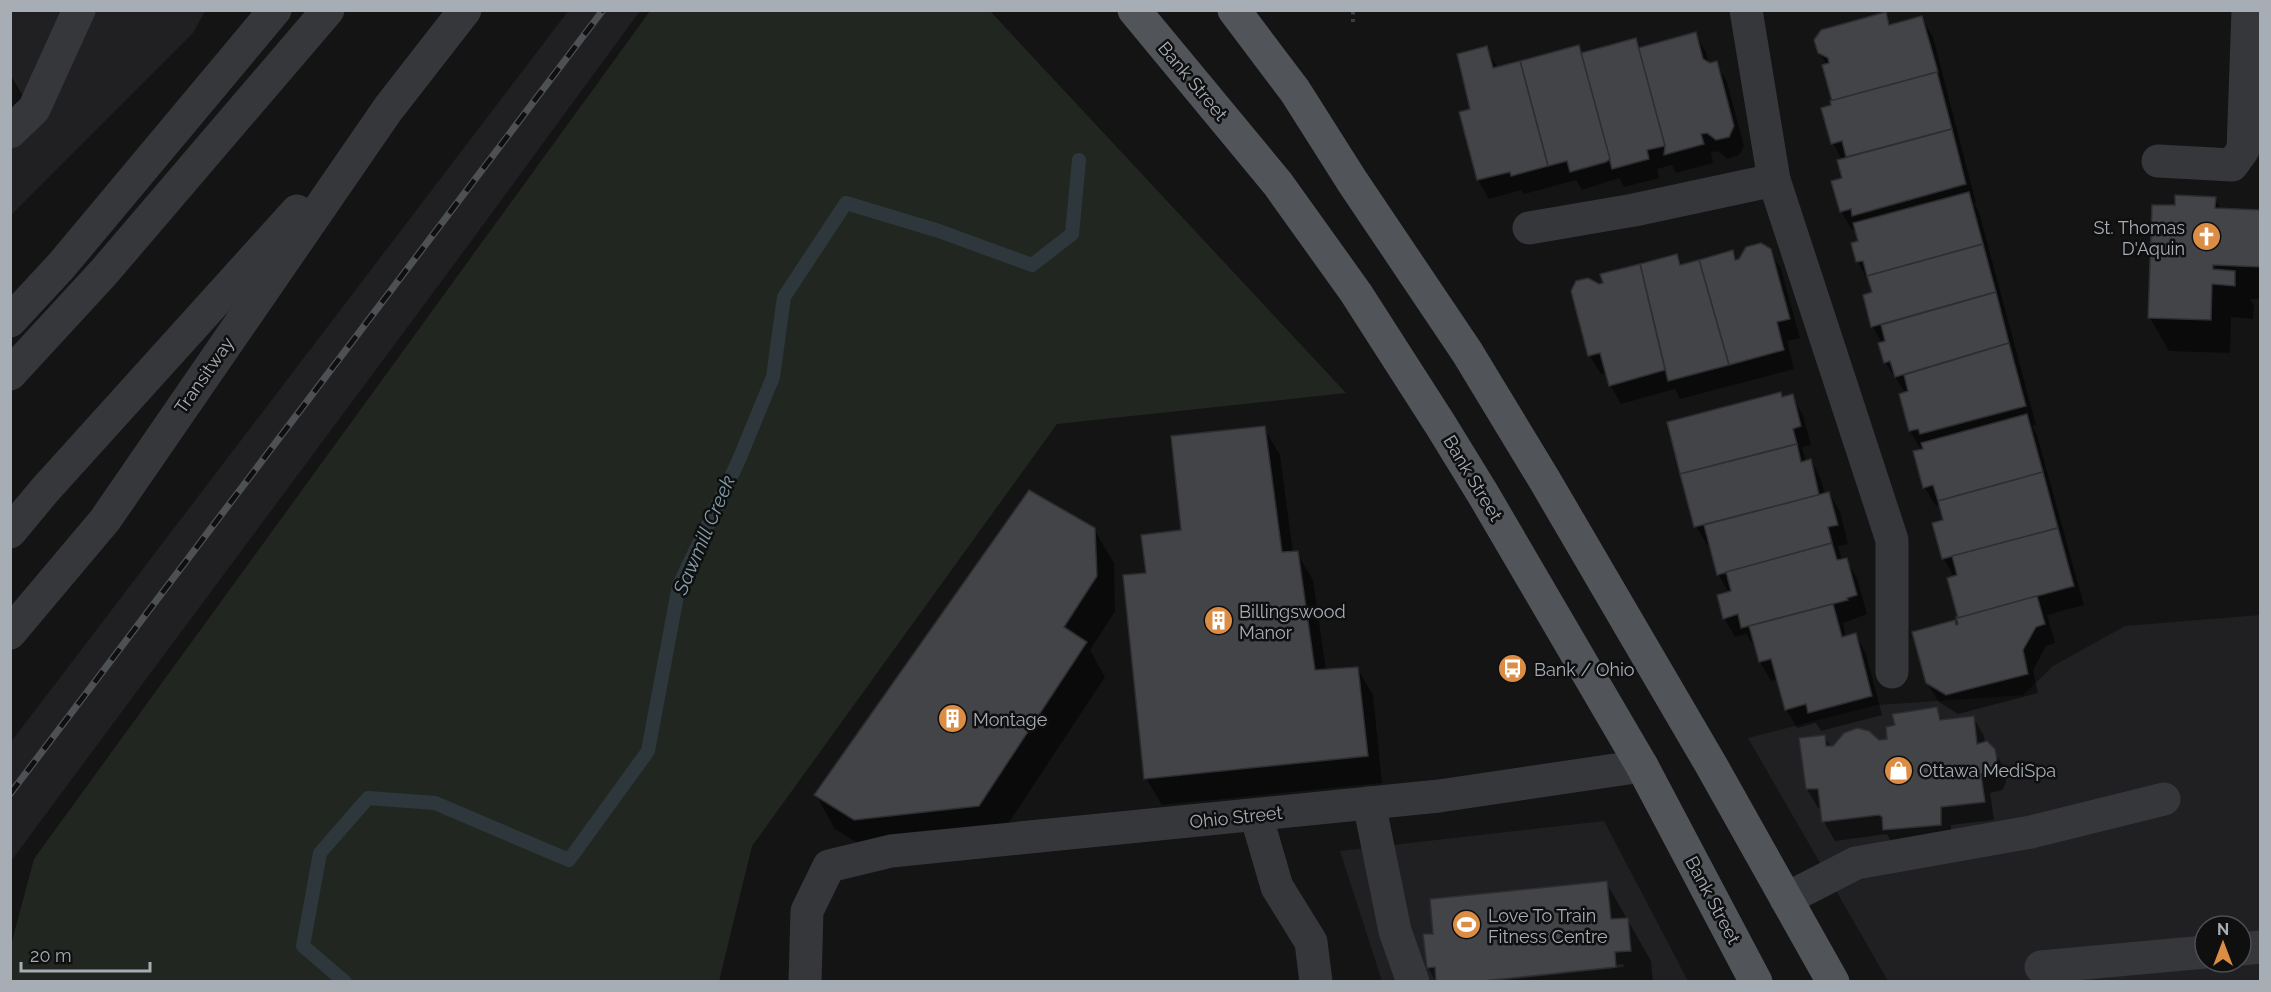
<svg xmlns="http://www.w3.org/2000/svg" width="2271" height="992" font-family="Raleway,sans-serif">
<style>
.built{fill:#202022;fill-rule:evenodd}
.green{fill:#212720}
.shadow{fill:#0007}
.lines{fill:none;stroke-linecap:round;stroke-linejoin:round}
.stream{stroke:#2e383c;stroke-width:14}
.building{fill:#434448;stroke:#2e2e31;stroke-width:1.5}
.path{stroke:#3b3e40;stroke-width:4;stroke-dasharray:3 4.5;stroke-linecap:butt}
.minor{stroke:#35373a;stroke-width:33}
.major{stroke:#515458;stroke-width:33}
.rail-casing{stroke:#4e5154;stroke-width:7}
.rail{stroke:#0f0f10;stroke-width:4.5;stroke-dasharray:14;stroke-linecap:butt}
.labels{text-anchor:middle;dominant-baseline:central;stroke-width:5;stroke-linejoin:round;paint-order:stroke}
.street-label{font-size:18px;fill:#a7adb4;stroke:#0f0f10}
.poi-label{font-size:18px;fill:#a7adb4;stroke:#0f0f10;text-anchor:start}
.water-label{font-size:20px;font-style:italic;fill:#829fab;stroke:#0f0f10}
</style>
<rect width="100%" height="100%" fill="#141415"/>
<g class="built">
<path d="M569,10l71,1 -182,248 -447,602v-119z"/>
<path d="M11,11h194l-12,22 -182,182z"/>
<path d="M2260,615v366h-372l-140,-243 129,-33 146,-10 30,-29 72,-40zM2205,926h36v36h-36z"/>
<path d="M1604,821l84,160h-306l-42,-130z"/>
</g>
<path class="green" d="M650,11h340l356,382 -289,31 -305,422 -33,135h-708v-36l23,-86z"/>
<g class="shadow">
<path d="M1885,14l7,12 30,-8 11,19 43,166h-2l5,9 57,213 -4,1 5,9 47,170 -37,10 8,28 -9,3 -13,24 5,23 -80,21 -19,-12 -12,-19 30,-56 3,-2 -6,-48 -10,-18 1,-38 -5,-16 -4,1 -11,-18 -10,-36 7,-1 -12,-20 -9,-36 5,-1 -21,-32 -3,-18 -9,-17 -8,-31 9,-3 -16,-31 2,-20 -4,-13 -4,1 -11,-19 1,-51 -9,-17v-37l-6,-41 -8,-13z"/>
<path d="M1695,34l11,18 3,13 7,-2 11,19 17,64 -5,9 -11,4 -10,-8 -7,2 2,10 -37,10 -4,-8 -15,4 2,9 -35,9 -5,-9 -37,12 -6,-10 -52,14 -3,-4 -32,9 -11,-19 -17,-67 11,-3 14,-62 12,20 80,-21 5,8 53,-15 5,9z"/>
<path d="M10,74l19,32 -19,10z"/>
<path d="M2215,198l6,11 39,2v88h-10l4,7 -1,13 -22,-2 -1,36 -61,-2 -19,-33 26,-111z"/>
<path d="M1770,250l11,19 19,69 -13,3 7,28 -114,30 -5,-10 -54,15 -11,-19 -3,-12 -6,1 -11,-18 9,-71 6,-1 -3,-9 74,-20 6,11 50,-14 5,9z"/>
<path d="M1781,394l2,4 9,-2 11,19 8,30 -9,2 4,15 5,-2 10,19 4,16 4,-2 11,19 8,32 -10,2 4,14 4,-1 11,19 10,36 -24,9 3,14 10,-2 10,19 16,61 -61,16 -5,-8 -19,5 -11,-19 -8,-30 -7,2 -11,-19 -4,-16h-2l-8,-12 -11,3 -11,-19 5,-25 -11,-19 -8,-30 -3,1 -11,-19z"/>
<path d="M1264,428l16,27 13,98h4l16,27 13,90 31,-2 16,27 9,88 -220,22 -16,-27 2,-204z"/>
<path d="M1094,529l20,34 1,48 -25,39 15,27 -107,162 -124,14 -39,-24 -19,-34z"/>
<path d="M1936,709l7,12 30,-4 11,19 1,8 9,6 11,20 1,13 -4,7 -12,3 4,27 -43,5v18l-56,6 -8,-15 -52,7 -11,-19 -2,-14h-4l-11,-19 18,-52 6,10 58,-6z"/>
<path d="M1606,882l45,79 2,21h-166l137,-15 -1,-3 -165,18h-22l-8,-14 7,-33z"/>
</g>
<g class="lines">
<path class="stream" d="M345,982l-42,-36 17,-93 48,-55 67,5 134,57 79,-109 31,-166 59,-123 35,-85 11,-80 62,-94 93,28 93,34 40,-31 7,-74"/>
</g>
<g class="building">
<path d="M1886,12l3,13 33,-9 16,56 -106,29 -10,-36 7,-2 -1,-5 -10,-5 -4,-13 7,-10z"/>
<path d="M1696,32l7,27 7,4 7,-2 17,65 -5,11 -13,3 -9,-7 -6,1 3,10 -40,11 1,-9 -27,-98z"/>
<path d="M1636,38l29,108 -18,4 2,9 -37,10 -31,-116z"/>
<path d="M1579,45l31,114 -4,3 -36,10 -3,-11 -19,5 -28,-105z"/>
<path d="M1487,46l6,22 27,-7 28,105 -37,10 -1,-4 -33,8 -18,-68 11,-3 -13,-55z"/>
<path d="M1937,72l15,57 -106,28 -4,-16 -11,3 -10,-36 10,-3 -1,-4z"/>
<path d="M1952,129l14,55 -114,32 -1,-7 -11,3 -9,-31 11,-3 -5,-18z"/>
<path d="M1969,192l14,52 -116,32 -4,-15 -7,1 -5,-19 7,-2 -5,-18z"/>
<path d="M2175,195l41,2 -1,11 45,2v57l-47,-2v4l22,2v15l-23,-2 -1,36 -63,-2 4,-113h23z"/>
<path d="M1761,243l10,6 19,70 -13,3 7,28 -55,15 -30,-105 34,-10 2,10 4,-1 7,-12z"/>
<path d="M1983,244l13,48 -125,35 -8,-32 9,-3 -5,-16z"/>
<path d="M1677,254l3,11 19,-5 30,105 -61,16 -28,-117z"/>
<path d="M1640,264l25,106 -56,16 -9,-33 -12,3 -17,-65 5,-10 12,-3 11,6 4,-1 -3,-9z"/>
<path d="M1996,292l13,51 -114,34 -5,-16 -6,2 -6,-20 7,-2 -4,-16z"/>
<path d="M2009,343l17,63 -106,28 -2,-5 -9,2 -10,-37 9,-3 -4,-16z"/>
<path d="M1781,392l1,5 11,-3 8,32 -8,3 4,15 -117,30 -13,-52z"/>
<path d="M2027,414l16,58 -105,29 -5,-16 -10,3 -10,-37 10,-2 -2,-6z"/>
<path d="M1265,426l17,126 16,-1 17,119 43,-3 10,89 -224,23 -21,-204 23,-2 -5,-38 40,-5 -10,-94z"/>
<path d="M1797,444l4,18 10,-3 8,36 -125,32 -14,-53z"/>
<path d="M2043,472l15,56 -116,31 -10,-36 11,-3 -5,-19z"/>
<path d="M1029,490l66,38 2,48 -33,51 23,15 -108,164 -125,14 -40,-25z"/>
<path d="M1829,492l9,33 -10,2 4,16 -115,32 -13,-50z"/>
<path d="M2058,528l16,58 -116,32 -11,-40 10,-3 -5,-19z"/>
<path d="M1832,543l5,17 10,-2 10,37 -10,3 1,2 -107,28 -3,-14 -15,5 -6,-24 14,-4 -5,-19z"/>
<path d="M2037,596l8,28 -9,3 -13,23 5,24 -82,21 -20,-12 -14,-51 43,-12 1,5 2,-1 -2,-7 2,1z"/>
<path d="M1833,604l9,33 14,-4 16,63 -64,17 -2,-9 -21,6 -14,-51 -12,3 -10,-36z"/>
<path d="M1937,707l3,13 34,-4 3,28 10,-3 8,8 2,10 -3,9 -2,3 -11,3 4,28 -44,5v18l-58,5 -1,-13 -3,-2 -57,7 -4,-33h-12l-7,-51 26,-3 1,11h7l11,-13 13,-5 12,3 10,9 8,-1 -1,-12 9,-2 -3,-11z"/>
<path d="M1607,881l4,38 17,-1 3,33 -16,1 1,15 -143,15h-37l-1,-15 -8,1 -4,-34h10l-3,-35z"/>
</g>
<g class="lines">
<path class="path" d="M1353,22v-12"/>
<g class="minor">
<path d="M1746,10l28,170 118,360v132"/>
<path d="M10,132l24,-23 45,-99"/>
<path d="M2158,161l74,4 11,-15 5,-140"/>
<path d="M1529,228l105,-18 140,-30"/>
<path d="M10,321l51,-55 214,-256"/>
<path d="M10,374l94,-102 224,-262"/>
<path d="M10,532l34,-41 253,-280"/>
<path d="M10,633l95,-113 283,-411 77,-99"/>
<path d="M1369,803l26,128 18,51"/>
<path d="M1256,815l21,72 34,55 5,40"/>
<path d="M1786,899l70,-36 175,-31 133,-33"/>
<path d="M2241,949l19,-2"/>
<path d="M2041,967l164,-15"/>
<path d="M805,982l2,-71 22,-45 62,-15 548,-55 203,-30"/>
</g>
<g class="major">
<path d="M1134,10l144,174 78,109 84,131 43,70 159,272 114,216"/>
<path d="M1234,10l61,81 57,90 115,171 77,127 166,284 123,219"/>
</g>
<defs>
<path id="rail" d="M10,794l593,-784"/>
</defs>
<use href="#rail" class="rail-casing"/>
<use href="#rail" class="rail"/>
</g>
<defs>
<symbol id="church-disc" viewBox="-11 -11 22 22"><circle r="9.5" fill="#db8d45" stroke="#0f0f10"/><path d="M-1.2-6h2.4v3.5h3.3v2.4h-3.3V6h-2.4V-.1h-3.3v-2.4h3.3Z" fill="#fff"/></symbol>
<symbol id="building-disc" viewBox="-11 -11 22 22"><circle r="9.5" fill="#db8d45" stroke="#0f0f10"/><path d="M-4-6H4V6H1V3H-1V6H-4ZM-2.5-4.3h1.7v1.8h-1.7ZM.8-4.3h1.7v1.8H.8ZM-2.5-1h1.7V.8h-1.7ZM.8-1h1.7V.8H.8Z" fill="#fff"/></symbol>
<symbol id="bus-disc" viewBox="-11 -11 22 22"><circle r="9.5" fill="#db8d45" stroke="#0f0f10"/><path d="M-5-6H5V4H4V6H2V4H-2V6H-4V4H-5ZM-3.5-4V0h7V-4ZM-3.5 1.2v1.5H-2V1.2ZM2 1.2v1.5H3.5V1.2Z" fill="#fff"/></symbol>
<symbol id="shop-disc" viewBox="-11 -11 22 22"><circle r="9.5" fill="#db8d45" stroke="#0f0f10"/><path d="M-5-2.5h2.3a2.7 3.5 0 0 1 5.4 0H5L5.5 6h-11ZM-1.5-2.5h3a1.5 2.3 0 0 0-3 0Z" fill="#fff"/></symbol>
<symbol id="stadium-disc" viewBox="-11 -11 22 22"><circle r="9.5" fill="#db8d45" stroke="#0f0f10"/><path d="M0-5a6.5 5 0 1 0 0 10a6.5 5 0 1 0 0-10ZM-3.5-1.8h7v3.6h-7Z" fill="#fff"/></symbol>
</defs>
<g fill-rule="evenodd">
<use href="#church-disc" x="2190" y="220" width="33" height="33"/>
<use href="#building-disc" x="1202" y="604" width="33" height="33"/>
<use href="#bus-disc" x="1496" y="652" width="33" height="33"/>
<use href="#building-disc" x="936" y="702" width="33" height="33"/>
<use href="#shop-disc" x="1882" y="754" width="33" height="33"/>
<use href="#stadium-disc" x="1450" y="908" width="33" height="33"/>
</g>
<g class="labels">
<g class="street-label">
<text transform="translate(1193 81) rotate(50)">Bank Street</text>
<text transform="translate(204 375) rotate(-55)">Transitway</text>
<text transform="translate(1473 478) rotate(59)">Bank Street</text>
<text transform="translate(1236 817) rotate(-6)">Ohio Street</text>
<text transform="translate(1713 900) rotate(62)">Bank Street</text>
</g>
<g class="poi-label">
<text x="2185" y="227" text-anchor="end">St. Thomas<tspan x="2185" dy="21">D'Aquin</tspan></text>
<text x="1239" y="611">Billingswood<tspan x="1239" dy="21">Manor</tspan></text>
<text x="1534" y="669">Bank / Ohio</text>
<text x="973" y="719">Montage</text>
<text x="1919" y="770">Ottawa MediSpa</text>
<text x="1488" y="915">Love To Train<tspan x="1488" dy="21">Fitness Centre</tspan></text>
</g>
<g class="water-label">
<text transform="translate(704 535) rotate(-67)">Sawmill Creek</text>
</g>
</g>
<rect width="2271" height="992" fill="none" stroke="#a7adb4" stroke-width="24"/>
<g transform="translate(2223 944)"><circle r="28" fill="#0f0f10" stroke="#4c4e52" stroke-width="1.5"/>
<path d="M0-4.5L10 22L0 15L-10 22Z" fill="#db8d45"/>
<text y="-9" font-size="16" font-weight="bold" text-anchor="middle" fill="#a7adb4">N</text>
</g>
<path d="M21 962v9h129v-9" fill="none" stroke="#a7adb4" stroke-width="3"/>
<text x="30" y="962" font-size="18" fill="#a7adb4" stroke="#0f0f10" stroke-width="4.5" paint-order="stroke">20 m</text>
</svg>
